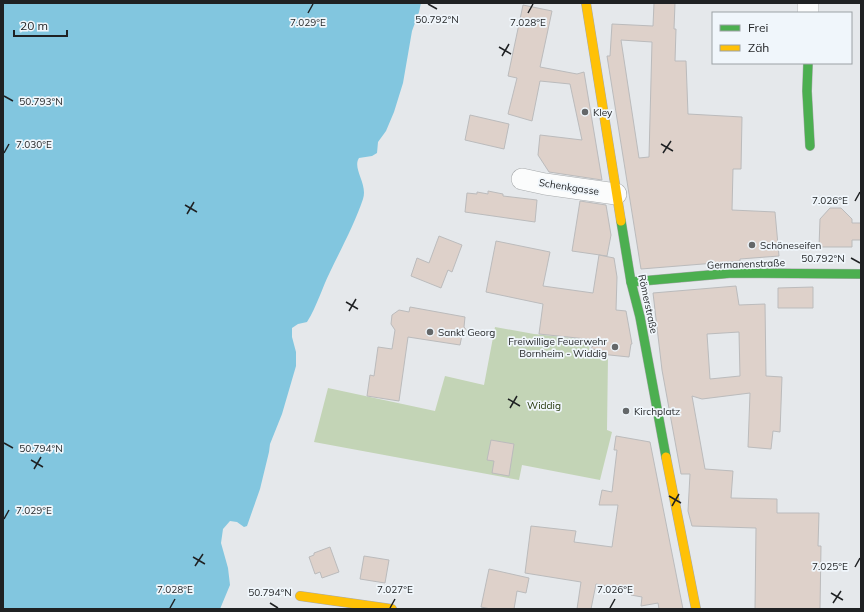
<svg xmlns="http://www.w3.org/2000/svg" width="864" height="612" font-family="Mulish,sans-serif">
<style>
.green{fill:#c3d4b6}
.water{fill:#82c6df}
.building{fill:#ded1ca;stroke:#bbbbbc;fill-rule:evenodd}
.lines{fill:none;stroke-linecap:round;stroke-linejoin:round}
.street-casing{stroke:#a7aaac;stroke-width:22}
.fast-casing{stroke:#a7aaac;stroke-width:10}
.slow-casing{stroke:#a7aaac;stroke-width:10}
.street{stroke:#fbfcfc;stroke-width:21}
.fast{stroke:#4caf50;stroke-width:9}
.slow{stroke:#ffc107;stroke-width:9}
.ticks{fill:none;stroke:#1f2123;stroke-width:1.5}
.poi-dot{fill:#646769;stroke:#f0f6fb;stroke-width:1.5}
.labels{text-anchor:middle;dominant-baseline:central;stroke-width:3.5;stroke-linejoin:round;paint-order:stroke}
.poi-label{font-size:10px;fill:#1f2123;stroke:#f0f6fb;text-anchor:start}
.street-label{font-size:10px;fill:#1f2123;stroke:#f0f6fb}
.park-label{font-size:10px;fill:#1d3200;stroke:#f0f6fb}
.ticks-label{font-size:10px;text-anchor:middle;fill:#1f2123;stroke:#f0f6fb;stroke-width:3.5;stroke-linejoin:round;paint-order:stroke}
</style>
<rect width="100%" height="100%" fill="#e5e8eb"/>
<path class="green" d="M495,327l39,7 56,6 -1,12 8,3 11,1 -1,74 5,2 -12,48 -78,-15 -3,15 -205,-38 14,-54 107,23 10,-35 39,9z"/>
<path class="water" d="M3,3h418l-2,9 -7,19 -9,52 -9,29 -8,19 -8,11 -1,11 -5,3 -13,2c-7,11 9,25 4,41 -8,24 -22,50 -33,73 -8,16 -13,34 -23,50l-9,2 -6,4v9l4,15v14l-14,48 -12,30 -1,8 -9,37 -13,37 -3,1 -7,-5 -7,-1 -7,8 -2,14 7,25 2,17 -10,24h-217z"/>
<g class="building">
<path d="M654,3h21l-1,26h2l-1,32h11l2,53 54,3 -1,52h-8l-1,41 43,2 4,44 -39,3v2l-99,8 -34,-213h3l2,-32 41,2zM621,40l31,2 -3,115 -10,1z"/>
<path d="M523,5l29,6 -12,56 37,7 7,-2 18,108 -53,-8 -11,-17 2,-20 42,5 -12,-56 -30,-3 -8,40 -24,-7 9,-36 -9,-2z"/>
<path d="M470,115l39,9 -5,25 -39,-9z"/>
<path d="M488,191l15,3v2l34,4 -2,22 -70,-10 2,-19 10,1v-2l11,2z"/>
<path d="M580,201l26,4 5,30 -4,21 -35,-5z"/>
<path d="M830,208h11l11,11v4h9v17h-9v7h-33l1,-28z"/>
<path d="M439,236l23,9 -10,27 -4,-2 -7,18 -30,-12 6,-18 12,5z"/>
<path d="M496,241l54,11 -7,34 50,7 6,-38 15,3 3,19 -1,33 10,1 6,33h-1l-2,13 -29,-3v-4l-9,-1 5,-9 -57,-6 4,-30 -57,-12z"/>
<path d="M736,286l3,19 26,-1 1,72 16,1 -2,55 -7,-1 -2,18 -23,-2 2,-54 -48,6 -10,-3 13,73 28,2 -2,27 46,1v14h42l-1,33h3l-1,63h-65l1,-81 -64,-2 -4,-15 2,-37h-9l-19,-104 -9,-77zM739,332l1,44 -30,3 -3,-45z"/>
<path d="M813,287v21h-35v-20z"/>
<path d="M410,307l55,10 -1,10 3,4 -5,4 -2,10 -52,-8 -9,64 -32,-5 3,-21 4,1 4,-29 14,2 3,-19 -4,-6 1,-9 7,-5 10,2z"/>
<path d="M616,436l34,6 33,167h-24l-1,-6 -17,3 1,-9 -11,-2 1,-5 -36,-6 -5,25h-14l4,-27 -56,-9 6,-47 45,5 -2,11 38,5 6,-42h-19l3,-15 10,2 5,-42h-3z"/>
<path d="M491,440l23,4 -5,32 -17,-3 2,-12 -7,-1z"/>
<path d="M330,547l9,25 -17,6 -2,-6 -5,2 -6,-17 5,-2v-2z"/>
<path d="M364,556l25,4 -4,23 -25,-4z"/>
<path d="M489,569l40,9 -3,15 -9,-2 -3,18h-23l-10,-2z"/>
</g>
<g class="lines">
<defs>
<g id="street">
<path d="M808,13v-10"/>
<path d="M522,179l23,5 71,10"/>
</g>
<g id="fast">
<path d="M808,63l-1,28 3,55"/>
<path d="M621,221l10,61 9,35 26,140"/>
<path d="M631,282l101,-9 129,1"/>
</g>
<g id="slow">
<path d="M586,3l35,218"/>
<path d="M666,457l30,152"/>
<path d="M300,596l92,13"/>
</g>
</defs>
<use href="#street" class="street-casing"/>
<use href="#fast" class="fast-casing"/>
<use href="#slow" class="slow-casing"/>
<use href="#street" class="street"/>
<use href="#fast" class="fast"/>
<use href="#slow" class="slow"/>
</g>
<path class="ticks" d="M428,4l9,5M308,13l5,-9M528,13l5,-9M499,47l12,7M502,56l7,-12M4,96l9,5M661,144l12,7M4,153l5,-9M663,153l8,-12M855,201l5,-9M185,205l12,7M187,214l7,-12M851,258l9,5M346,302l12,7M349,311l7,-12M508,399l12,7M510,408l7,-12M4,443l9,5M31,460l12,7M34,469l7,-12M669,496l12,7M672,506l7,-12M4,519l5,-9M193,557l12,7M195,566l8,-12M855,567l5,-9M831,593l12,7M270,603l8,5M833,603l8,-12M170,608l5,-9M390,608l5,-9M610,608l5,-9"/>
<g class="poi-dot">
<circle cx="585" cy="112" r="4"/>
<circle cx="752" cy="245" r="4"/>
<circle cx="430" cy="332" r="4"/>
<circle cx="615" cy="347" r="4"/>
<circle cx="626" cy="411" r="4"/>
</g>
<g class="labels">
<g class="poi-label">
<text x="593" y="112">Kley</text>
<text x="760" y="245">Schöneseifen</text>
<text x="438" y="332">Sankt Georg</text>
<text x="607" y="341" text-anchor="end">Freiwillige Feuerwehr<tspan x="607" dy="12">Bornheim - Widdig</tspan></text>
<text x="634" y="411">Kirchplatz</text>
</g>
<g class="street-label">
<text transform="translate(569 187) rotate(9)">Schenkgasse</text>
<text transform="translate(746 264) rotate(-2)">Germanenstraße</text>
<text transform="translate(648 304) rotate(78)">Römerstraße</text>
</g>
<g class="park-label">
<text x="544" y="405">Widdig</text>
</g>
</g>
<g class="ticks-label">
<text x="437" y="23">50.792°N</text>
<text x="528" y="26">7.028°E</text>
<text x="308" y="26">7.029°E</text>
<text x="41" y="105">50.793°N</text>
<text x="34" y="148">7.030°E</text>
<text x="830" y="204">7.026°E</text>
<text x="823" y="262">50.792°N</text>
<text x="41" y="452">50.794°N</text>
<text x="34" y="514">7.029°E</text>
<text x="830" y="570">7.025°E</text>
<text x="175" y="593">7.028°E</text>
<text x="395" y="593">7.027°E</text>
<text x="615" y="593">7.026°E</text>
<text x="270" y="596">50.794°N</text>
</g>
<rect width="864" height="612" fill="none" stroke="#1f2123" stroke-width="8"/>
<rect x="712" y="12" width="140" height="52" fill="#f0f6fb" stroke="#9ca1a5"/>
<rect x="720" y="25" width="20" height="6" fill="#4caf50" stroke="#9ca1a5"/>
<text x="748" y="32" font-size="12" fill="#1f2123">Frei</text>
<rect x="720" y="45" width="20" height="6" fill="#ffc107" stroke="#9ca1a5"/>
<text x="748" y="52" font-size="12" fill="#1f2123">Zäh</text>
<path d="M14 30v6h53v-6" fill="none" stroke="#1f2123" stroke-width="2"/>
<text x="20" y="30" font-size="12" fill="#1f2123" stroke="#f0f6fb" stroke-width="3" paint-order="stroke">20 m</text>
</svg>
